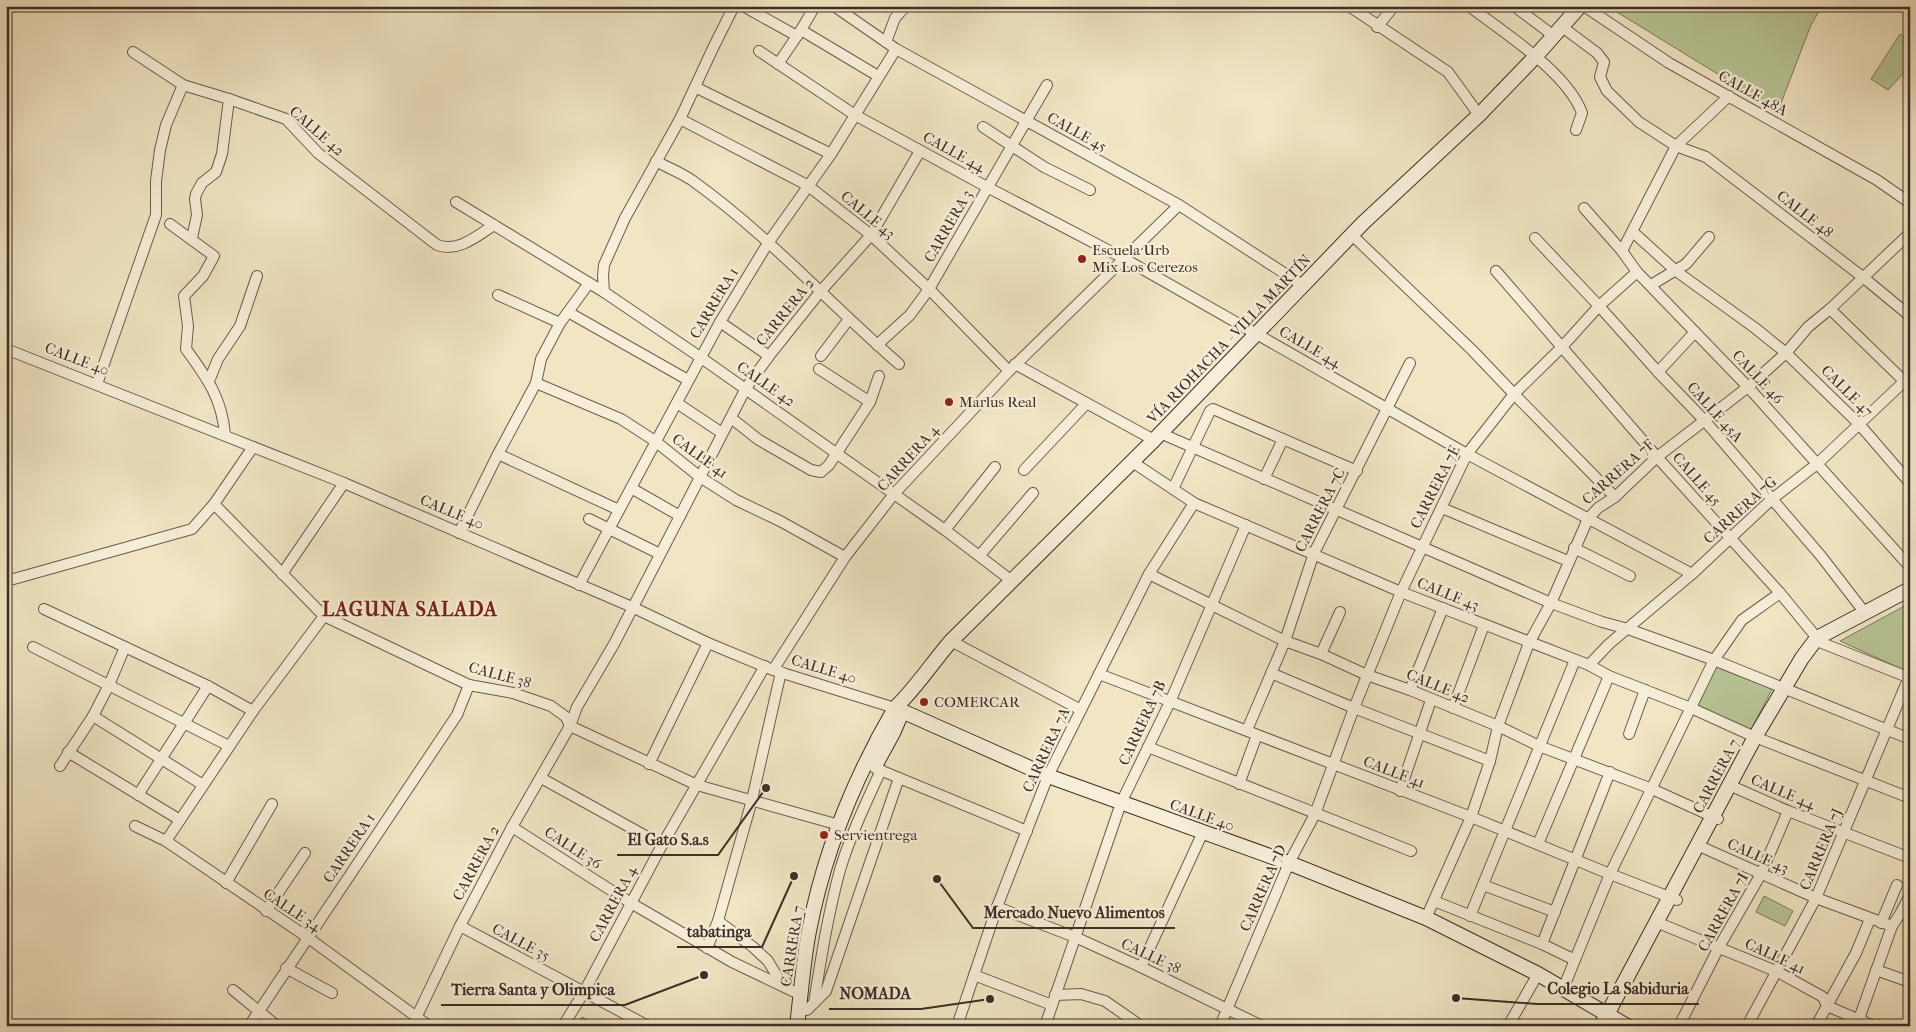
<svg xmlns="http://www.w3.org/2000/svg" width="1916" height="1032" font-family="'IM FELL French Canon',serif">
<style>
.green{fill:#b8c595;stroke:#7c795e}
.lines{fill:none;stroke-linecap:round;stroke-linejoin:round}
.street-casing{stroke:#6c5b4d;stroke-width:12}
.secondary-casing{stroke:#3f2d26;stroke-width:16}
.street{stroke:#f6eed8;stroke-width:10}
.secondary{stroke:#f6eed8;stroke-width:14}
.poi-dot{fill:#8f2418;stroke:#f6eed8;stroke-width:2}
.labels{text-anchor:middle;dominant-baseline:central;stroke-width:4.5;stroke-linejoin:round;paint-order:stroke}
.street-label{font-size:15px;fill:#3f2d26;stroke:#f6eed8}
.poi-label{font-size:15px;fill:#3f2d26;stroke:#f6eed8;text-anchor:start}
.district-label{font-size:20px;font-weight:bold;letter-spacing:1px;fill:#7a1f14;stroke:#f6eed8}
.leader{fill:none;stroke:#3f2d26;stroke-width:2}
.callout-dot{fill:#3f2d26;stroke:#f6eed8;stroke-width:2}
.callout-label{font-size:16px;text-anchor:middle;font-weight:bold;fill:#3f2d26;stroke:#f6eed8;stroke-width:4.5;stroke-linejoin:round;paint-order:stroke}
</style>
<rect width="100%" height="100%" fill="#f1e5c3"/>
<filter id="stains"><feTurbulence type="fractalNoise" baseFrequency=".004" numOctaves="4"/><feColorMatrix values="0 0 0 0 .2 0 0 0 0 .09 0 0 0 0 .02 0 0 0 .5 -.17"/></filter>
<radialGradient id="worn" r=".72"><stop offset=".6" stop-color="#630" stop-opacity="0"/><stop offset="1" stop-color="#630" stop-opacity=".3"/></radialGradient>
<g class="green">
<path d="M1607,6h215l-11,19 -33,86z"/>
<path d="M1900,34l10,8v24l-22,24 -17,-11z"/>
<path d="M1910,603v70l-70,-32z"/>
<path d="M1716,667l56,22 -21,41 -57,-21z"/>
<path d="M1764,896l29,15 -8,15 -29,-14z"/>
<path d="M582,1017l17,9h-24z"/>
</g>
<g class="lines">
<defs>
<g id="street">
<path d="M743,6l54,30"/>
<path d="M834,6l62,43 283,156 125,81"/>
<path d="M1349,6l99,66 31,43"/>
<path d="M1469,6c35,27 98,66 113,107l-6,17"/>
<path d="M1514,6l40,30"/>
<path d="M1584,6l85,57 208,117 33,23"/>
<path d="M1561,26l36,27 7,9 -4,15 7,14 32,31 37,24 30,11 158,121 46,38"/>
<path d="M1377,27l17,-21"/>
<path d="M801,30l77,46"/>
<path d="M886,42l9,-24 11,-12"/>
<path d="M759,51l96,64 132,72 138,72 342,195 225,120"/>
<path d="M133,52l50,33 46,14 57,20 32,34 119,92c21,8 40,-9 57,-20"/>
<path d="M778,64l23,-34 14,-24"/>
<path d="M695,87l136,67"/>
<path d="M680,119l127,66 64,50 58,54 80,82"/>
<path d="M983,127l61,40 46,23"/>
<path d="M656,161c12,7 26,12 37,20 74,53 137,123 206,183"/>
<path d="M456,202l148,90 96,65 245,173 67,51"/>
<path d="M1584,208l38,43 15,21 111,115 162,180"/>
<path d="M170,224l44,32 -11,20 -19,20 4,30 -2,23c21,29 36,49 39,86"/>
<path d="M1633,232l43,39 79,57 31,25 73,71 51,59"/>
<path d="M1352,235l120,115 42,44 101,103"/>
<path d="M192,238l5,-23 -2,-16 1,-5 6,-11 14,-11 6,-18 7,-55"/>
<path d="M1535,238l64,68 59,66 47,49 116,135 44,57"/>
<path d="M1622,251l54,-105 53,-50"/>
<path d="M1496,271l161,186 123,136 37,45 5,5 88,35"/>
<path d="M1651,285l35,-21 23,-27"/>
<path d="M604,292l-1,-16 1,-11 21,-47 55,-99 33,-71 21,-42"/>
<path d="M498,295l62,28"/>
<path d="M1830,309l74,72"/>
<path d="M568,312l120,68"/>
<path d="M720,322l49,34"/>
<path d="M877,345l33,-30 19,-26 118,-204"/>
<path d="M6,349l338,134 288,124 76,36 65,27 122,38"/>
<path d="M821,356l28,-37"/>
<path d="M1015,364l139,76"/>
<path d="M819,369l51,33"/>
<path d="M1658,372l37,-40"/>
<path d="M209,381l9,-22 22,-33 17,-50"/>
<path d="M536,383l85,36 34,22 45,36 36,23 44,21 65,36"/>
<path d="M97,384l59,-169v-34l4,-31 6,-25 17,-40"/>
<path d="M677,403l45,30"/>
<path d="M731,418l28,22 52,30 10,2 8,-7 41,-63 9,-26"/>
<path d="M1160,433l391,170 51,19 26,7 86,31 196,79"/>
<path d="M498,454l121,56"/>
<path d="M1131,461l63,42 207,89 188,73 20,11 82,32 64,29 155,61"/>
<path d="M1024,470l62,-66"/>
<path d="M1264,479l19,-40"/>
<path d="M631,488l49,28"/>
<path d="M1173,489l37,-78 3,-2 144,62"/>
<path d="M214,504l110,112 145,69 44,8 38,13 15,11 4,9 127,59 142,40"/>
<path d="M1442,508l126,53"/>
<path d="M589,519l71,35"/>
<path d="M945,530l50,-63"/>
<path d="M459,533l39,-79 38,-71 5,-24 19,-36 29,-40"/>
<path d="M1574,548l56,28"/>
<path d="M980,555l53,-62"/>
<path d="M282,574l62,-91"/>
<path d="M1149,574l136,67 36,13 46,21 43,15 88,36 41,20 113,43 66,30"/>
<path d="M6,580h4l182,-51 22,-25 39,-57"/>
<path d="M579,585l141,-263 48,-79 63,-89 65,-105"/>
<path d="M44,609l164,77 45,25"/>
<path d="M951,641l130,69"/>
<path d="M33,647l196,99"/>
<path d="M1321,654l19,-42"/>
<path d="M1589,665l20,-21 83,-70 80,-75 45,-35 93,-88"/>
<path d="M773,670l72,-113 49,-63 115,-123 170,-166"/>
<path d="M1271,673l83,35 136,53"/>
<path d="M1099,674l372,143 139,57 67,26"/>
<path d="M1410,690l33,-82"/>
<path d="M1453,708l31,-83"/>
<path d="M93,716l110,69"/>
<path d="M1247,730l38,-89 29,-88 96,-190"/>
<path d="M1629,734l16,-44"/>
<path d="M1148,747l263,104"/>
<path d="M68,752l112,68"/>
<path d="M649,764l59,-121"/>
<path d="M60,766l33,-50 16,-31 16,-38"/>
<path d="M875,768l152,63"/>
<path d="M541,778l121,67"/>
<path d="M1239,784l18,-49"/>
<path d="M1729,785l59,26 122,47"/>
<path d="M1400,791l31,-91"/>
<path d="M138,795l70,-109"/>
<path d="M135,826l31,15 141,96 122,89"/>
<path d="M512,827l119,76 101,59 69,33"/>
<path d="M166,841l87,-130 71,-95"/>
<path d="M1538,844l71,-168"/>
<path d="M1697,845l119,53 76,28"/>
<path d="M226,883l46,-79"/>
<path d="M1483,885l72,27"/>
<path d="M1434,901l108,43 33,16"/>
<path d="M997,907l78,30 66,30 121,59"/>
<path d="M266,911l39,-58"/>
<path d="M1470,916l105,-256"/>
<path d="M1426,918l45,-101 19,-56 8,-35 31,-83 22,-40 37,-84 10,-11 17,-11 42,-40 91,-70 38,-34 22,-26 22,-18 80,-76"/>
<path d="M718,921l35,26 15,14 15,25"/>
<path d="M1656,922l122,50 45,25 4,9 47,20"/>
<path d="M1881,923l16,-38"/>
<path d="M460,926l188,100"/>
<path d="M1542,944l68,-172"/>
<path d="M707,948l11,-27 34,-121 29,-128"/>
<path d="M1141,967l62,-135"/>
<path d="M286,968l46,25"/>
<path d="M1876,970l34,12"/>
<path d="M974,975l78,30"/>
<path d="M1563,989l47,-115 104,-214 28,-40 38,-27"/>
<path d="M233,990l44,36"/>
<path d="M1055,995l26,-1 24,7 36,25"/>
<path d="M814,1003c7,-45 14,-89 26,-133 10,-34 26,-67 41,-100"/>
<path d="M807,1010l19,-19 73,-213"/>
<path d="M416,1018l44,-92 52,-99 58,-101 7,-19 37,-63 132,-256 23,-32 51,-64 51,-57 49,-84"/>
<path d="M1859,1019l33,-93 8,-12 10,-19"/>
<path d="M249,1026l208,-311 12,-30"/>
<path d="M563,1026l21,-34 78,-147 103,-179"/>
<path d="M957,1026l40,-119 51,-131 101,-202 45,-71"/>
<path d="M1045,1026l76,-223 49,-101 76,-177"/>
<path d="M1220,1026l69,-163 26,-49 39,-106 47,-116 66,-138 47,-60 47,-46 38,-42 38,-34"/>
<path d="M1508,1026l30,-52"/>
<path d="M1679,1026l40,-79 42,-73 27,-63"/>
<path d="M1747,1026l69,-128 93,-221"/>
<path d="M1816,1026l40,-73 14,-34"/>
</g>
<g id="secondary">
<path d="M895,708l153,68 241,87 137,55 112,56 89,52"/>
<path d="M876,764l17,-31 9,-21"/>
<path d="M797,1026c4,-32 6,-64 12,-95 15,-79 46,-154 86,-223 21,-20 37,-45 56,-67l203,-201 209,-217 116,-108 56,-58 45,-51"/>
<path d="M1601,1026l154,-289 47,-79 15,-20 93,-49"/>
</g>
</defs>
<use href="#street" class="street-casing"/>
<use href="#secondary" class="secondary-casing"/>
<use href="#street" class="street"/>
<use href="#secondary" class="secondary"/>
</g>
<g class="poi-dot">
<circle cx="1082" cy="259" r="5"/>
<circle cx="949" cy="402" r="5"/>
<circle cx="924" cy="702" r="5"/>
<circle cx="824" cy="835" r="5"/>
</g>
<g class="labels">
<g class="street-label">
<text transform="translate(1753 93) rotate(29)">CALLE 48A</text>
<text transform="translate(317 131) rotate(41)">CALLE 42</text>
<text transform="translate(1077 132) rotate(29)">CALLE 45</text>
<text transform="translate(954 152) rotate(29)">CALLE 44</text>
<text transform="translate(1805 214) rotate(38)">CALLE 48</text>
<text transform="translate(868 215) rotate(40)">CALLE 43</text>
<text transform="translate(948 226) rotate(-60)">CARRERA 3</text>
<text transform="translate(714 303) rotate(-59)">CARRERA 1</text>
<text transform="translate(785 312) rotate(-51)">CARRERA 2</text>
<text transform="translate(1229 339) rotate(-46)">VÍA RIOHACHA - VILLA MARTÍN</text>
<text transform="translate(1310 347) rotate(30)">CALLE 44</text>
<text transform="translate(77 359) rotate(21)">CALLE 40</text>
<text transform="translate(1758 377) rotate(47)">CALLE 46</text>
<text transform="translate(766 384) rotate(35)">CALLE 42</text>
<text transform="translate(1847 391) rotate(45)">CALLE 47</text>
<text transform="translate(1715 412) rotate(48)">CALLE 45A</text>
<text transform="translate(700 456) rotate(36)">CALLE 41</text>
<text transform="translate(908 458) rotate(-48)">CARRERA 4</text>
<text transform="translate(1618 472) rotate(-41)">CARRERA 7F</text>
<text transform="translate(1697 479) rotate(49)">CALLE 45</text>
<text transform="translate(1435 487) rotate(-63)">CARRERA 7E</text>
<text transform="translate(1320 510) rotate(-63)">CARRERA 7C</text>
<text transform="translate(1740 510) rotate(-42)">CARRERA 7G</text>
<text transform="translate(452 512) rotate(23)">CALLE 40</text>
<text transform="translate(1448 594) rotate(22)">CALLE 43</text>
<text transform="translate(824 669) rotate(17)">CALLE 40</text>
<text transform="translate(500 675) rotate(15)">CALLE 38</text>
<text transform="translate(1438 686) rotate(22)">CALLE 42</text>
<text transform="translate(1142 723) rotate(-65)">CARRERA 7B</text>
<text transform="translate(1046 750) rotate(-65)">CARRERA 7A</text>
<text transform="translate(1394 772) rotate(21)">CALLE 41</text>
<text transform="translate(1716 776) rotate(-62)">CARRERA 7</text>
<text transform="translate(1783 792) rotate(23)">CALLE 44</text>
<text transform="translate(1202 815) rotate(20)">CALLE 40</text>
<text transform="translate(349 848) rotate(-56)">CARRERA 1</text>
<text transform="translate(573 848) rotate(33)">CALLE 36</text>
<text transform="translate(1821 849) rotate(-67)">CARRERA 7J</text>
<text transform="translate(1758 856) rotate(24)">CALLE 43</text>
<text transform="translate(476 863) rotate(-62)">CARRERA 2</text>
<text transform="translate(1263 888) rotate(-66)">CARRERA 7D</text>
<text transform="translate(613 904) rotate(-62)">CARRERA 4</text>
<text transform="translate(292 910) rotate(34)">CALLE 34</text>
<text transform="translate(1723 912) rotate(-61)">CARRERA 7I</text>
<text transform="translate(521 942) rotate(28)">CALLE 35</text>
<text transform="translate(792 946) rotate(-81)">CARRERA 7</text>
<text transform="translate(1151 956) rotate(25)">CALLE 38</text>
<text transform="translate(1775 956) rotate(25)">CALLE 41</text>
</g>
<g class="poi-label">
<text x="1092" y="250">Escuela Urb<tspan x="1092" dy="17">Mix Los Cerezos</tspan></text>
<text x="959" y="402">Marlus Real</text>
<text x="934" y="702">COMERCAR</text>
<text x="834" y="835">Servientrega</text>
</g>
<g class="district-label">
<text x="410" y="609">LAGUNA SALADA</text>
</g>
</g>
<path class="leader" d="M766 788L718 855H617M937 879L973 928H1175M794 876L762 947H677M1456 998L1537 1004H1699M704 975L625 1005H441M990 999L921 1009H829"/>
<g class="callout-dot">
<circle cx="766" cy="788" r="5"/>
<circle cx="937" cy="879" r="5"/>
<circle cx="794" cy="876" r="5"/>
<circle cx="1456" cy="998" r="5"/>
<circle cx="704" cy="975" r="5"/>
<circle cx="990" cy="999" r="5"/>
</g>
<g class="callout-label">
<text x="668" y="845">El Gato S.a.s</text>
<text x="1074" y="918">Mercado Nuevo Alimentos</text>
<text x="719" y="937">tabatinga</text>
<text x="1618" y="994">Colegio La Sabiduria</text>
<text x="533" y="995">Tierra Santa y Olimpica</text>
<text x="875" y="999">NOMADA</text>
</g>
<rect width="1916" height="1032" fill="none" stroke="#f1e5c3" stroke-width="25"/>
<rect x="8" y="8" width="1901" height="1017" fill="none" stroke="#3f2d26" stroke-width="2.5"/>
<rect x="12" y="12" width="1891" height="1007" fill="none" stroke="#3f2d26"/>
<rect width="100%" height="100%" filter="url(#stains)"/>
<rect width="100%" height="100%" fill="url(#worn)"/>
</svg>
